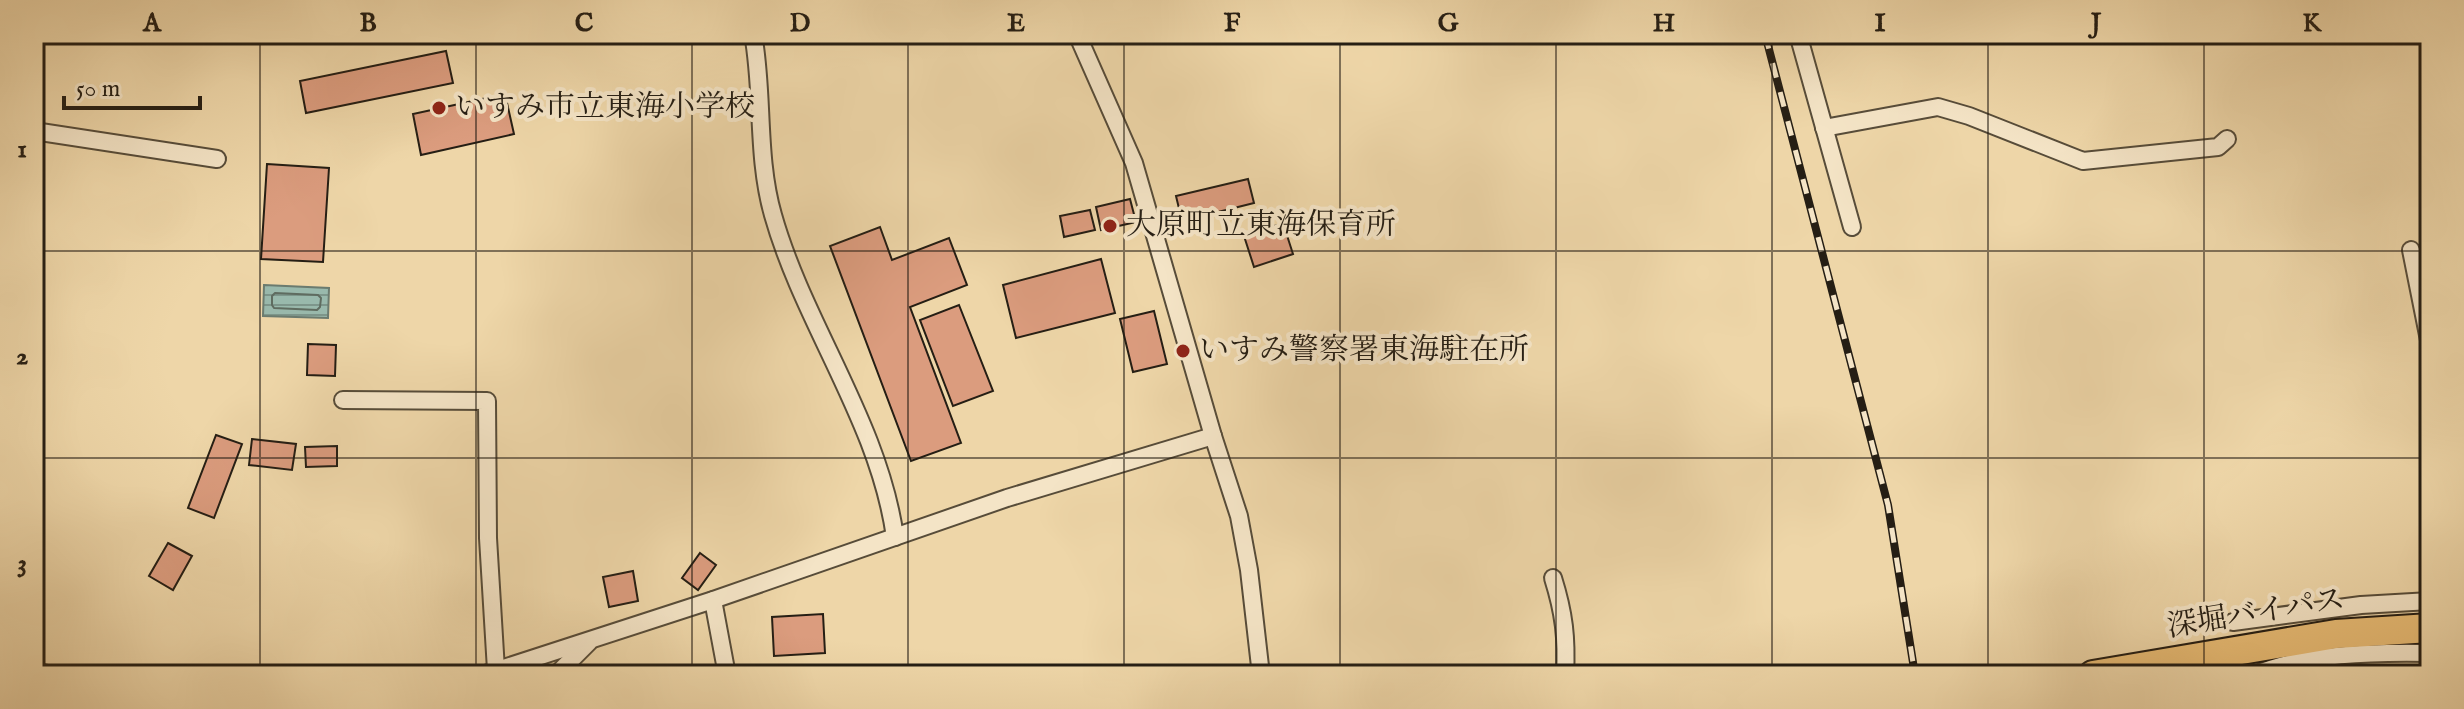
<svg xmlns="http://www.w3.org/2000/svg" width="2464" height="709" font-family="'IM FELL English','Noto Serif JP',serif">
<style>
.water{fill:url(#water-rules);stroke:#6b7b6f;stroke-width:2}
.lines{fill:none;stroke-linecap:round;stroke-linejoin:round}
.shore{stroke:#5f6c60;stroke-width:2}
.building{fill:#db9c7e;stroke:#251e14;stroke-width:2}
.street-casing{stroke:#574c39;stroke-width:20}
.highway-casing{stroke:#251e14;stroke-width:32}
.street{stroke:#f4e4c6;stroke-width:16}
.highway{stroke:#e7bb74;stroke-width:28}
.rail-casing{stroke:#251e14;stroke-width:8}
.rail{stroke:#f4e4c6;stroke-width:5;stroke-dasharray:15;stroke-linecap:butt}
.grid{fill:none;stroke:#251e14;stroke-width:2;stroke-opacity:0.55}
.poi-dot{fill:#8f2418;stroke:#f4e4c6;stroke-width:3}
.labels{text-anchor:middle;dominant-baseline:central;stroke-width:8;stroke-linejoin:round;paint-order:stroke}
.poi-label{font-size:30px;fill:#251e14;stroke:#f4e4c6;text-anchor:start}
.street-label{font-size:30px;fill:#251e14;stroke:#f4e4c6}
.neatline{fill:none;stroke:#251e14;stroke-width:3}
.grid-label{font-size:26px;text-anchor:middle;font-weight:bold;fill:#251e14}
</style>
<defs>
<pattern id="water-rules" width="6" height="5" patternUnits="userSpaceOnUse" patternTransform="scale(2)"><rect width="6" height="5" fill="#99b9ac"/><path d="M0 2.5h6" fill="none" stroke="#7d968b"/></pattern>
</defs>
<rect width="100%" height="100%" fill="#eed6a8"/>
<filter id="stains"><feTurbulence type="fractalNoise" baseFrequency=".0025" numOctaves="4"/><feColorMatrix values="0 0 0 0 .2 0 0 0 0 .09 0 0 0 0 .02 0 0 0 .5 -.17"/></filter>
<radialGradient id="worn" r=".72"><stop offset=".6" stop-color="#630" stop-opacity="0"/><stop offset="1" stop-color="#630" stop-opacity=".3"/></radialGradient>
<path class="water" d="M264,285l65,3 -1,30 -65,-2z"/>
<g class="lines">
<path class="shore" d="M275,293l43,2 3,3 -1,9 -3,3 -43,-2 -2,-3v-9z"/>
</g>
<g class="building">
<path d="M446,51l7,32 -147,30 -6,-32z"/>
<path d="M505,94l9,40 -93,21 -8,-41z"/>
<path d="M267,164l62,4 -6,94 -62,-3z"/>
<path d="M1248,179l6,24 -72,18 -6,-25z"/>
<path d="M1130,199l6,23 -35,8 -5,-23z"/>
<path d="M1090,210l5,20 -31,7 -4,-21z"/>
<path d="M1283,223l10,31 -39,13 -10,-31z"/>
<path d="M880,227l12,33 57,-22 18,47 -57,22 51,136 -50,18 -81,-215z"/>
<path d="M1101,259l14,54 -99,25 -13,-53z"/>
<path d="M959,305l34,86 -40,15 -33,-86z"/>
<path d="M1154,311l13,53 -34,8 -13,-53z"/>
<path d="M308,344l28,1 -1,31 -28,-1z"/>
<path d="M216,435l26,9 -28,74 -26,-10z"/>
<path d="M252,439l44,5 -4,26 -43,-5z"/>
<path d="M337,446v20l-31,1 -1,-20z"/>
<path d="M168,543l24,13 -19,34 -24,-14z"/>
<path d="M700,553l16,12 -18,25 -16,-12z"/>
<path d="M633,571l5,30 -29,6 -6,-30z"/>
<path d="M823,614l2,39 -51,3 -2,-39z"/>
</g>
<g class="lines">
<defs>
<g id="street">
<path d="M753,34c11,59 3,122 20,181 31,110 106,207 122,322"/>
<path d="M1077,34l57,129 79,273 26,80 10,54 12,105"/>
<path d="M1798,34l54,193"/>
<path d="M1824,128l114,-21 31,9 114,45 135,-14 9,-8"/>
<path d="M34,131l183,28"/>
<path d="M2411,250l19,95"/>
<path d="M343,400l144,1 1,137 8,132"/>
<path d="M1553,578c11,35 14,60 12,97"/>
<path d="M713,600l14,75"/>
<path d="M2233,622l128,-17 69,-4"/>
<path d="M34,671l18,4"/>
<path d="M482,675l231,-75 294,-102 206,-62"/>
<path d="M556,675l33,-33"/>
<path d="M2254,675c54,-22 118,-23 176,-22"/>
</g>
<path id="highway" d="M2093,675l243,-41 94,-6"/>
</defs>
<use href="#street" class="street-casing"/>
<use href="#highway" class="highway-casing"/>
<use href="#street" class="street"/>
<use href="#highway" class="highway"/>
<defs>
<path id="rail" d="M1765,34l123,471 27,170"/>
</defs>
<use href="#rail" class="rail-casing"/>
<use href="#rail" class="rail"/>
</g>
<path class="grid" d="M260,34v641M476,34v641M692,34v641M908,34v641M1124,34v641M1340,34v641M1556,34v641M1772,34v641M1988,34v641M2204,34v641M34,251h2396M34,458h2396"/>
<g class="poi-dot">
<circle cx="439" cy="108" r="8"/>
<circle cx="1110" cy="226" r="8"/>
<circle cx="1183" cy="351" r="8"/>
</g>
<g class="labels">
<g class="poi-label">
<text x="455" y="108">いすみ市立東海小学校</text>
<text x="1126" y="226">大原町立東海保育所</text>
<text x="1199" y="351">いすみ警察署東海駐在所</text>
</g>
<g class="street-label">
<text transform="translate(2256 614) rotate(-9)">深堀バイパス</text>
</g>
</g>
<rect width="2464" height="709" fill="none" stroke="#eed6a8" stroke-width="88"/>
<path d="M64 96v12h136v-12" fill="none" stroke="#251e14" stroke-width="4"/>
<text x="76" y="96" font-size="24" fill="#251e14" stroke="#f4e4c6" stroke-width="6" paint-order="stroke">50 m</text>
<rect x="44" y="44" width="2376" height="621" class="neatline"/>
<g class="grid-label">
<text x="152" y="31">A</text>
<text x="368" y="31">B</text>
<text x="584" y="31">C</text>
<text x="800" y="31">D</text>
<text x="1016" y="31">E</text>
<text x="1232" y="31">F</text>
<text x="1448" y="31">G</text>
<text x="1664" y="31">H</text>
<text x="1880" y="31">I</text>
<text x="2096" y="31">J</text>
<text x="2312" y="31">K</text>
<text x="22" y="157">1</text>
<text x="22" y="364">2</text>
<text x="22" y="571">3</text>
</g>
<rect width="100%" height="100%" filter="url(#stains)"/>
<rect width="100%" height="100%" fill="url(#worn)"/>
</svg>
